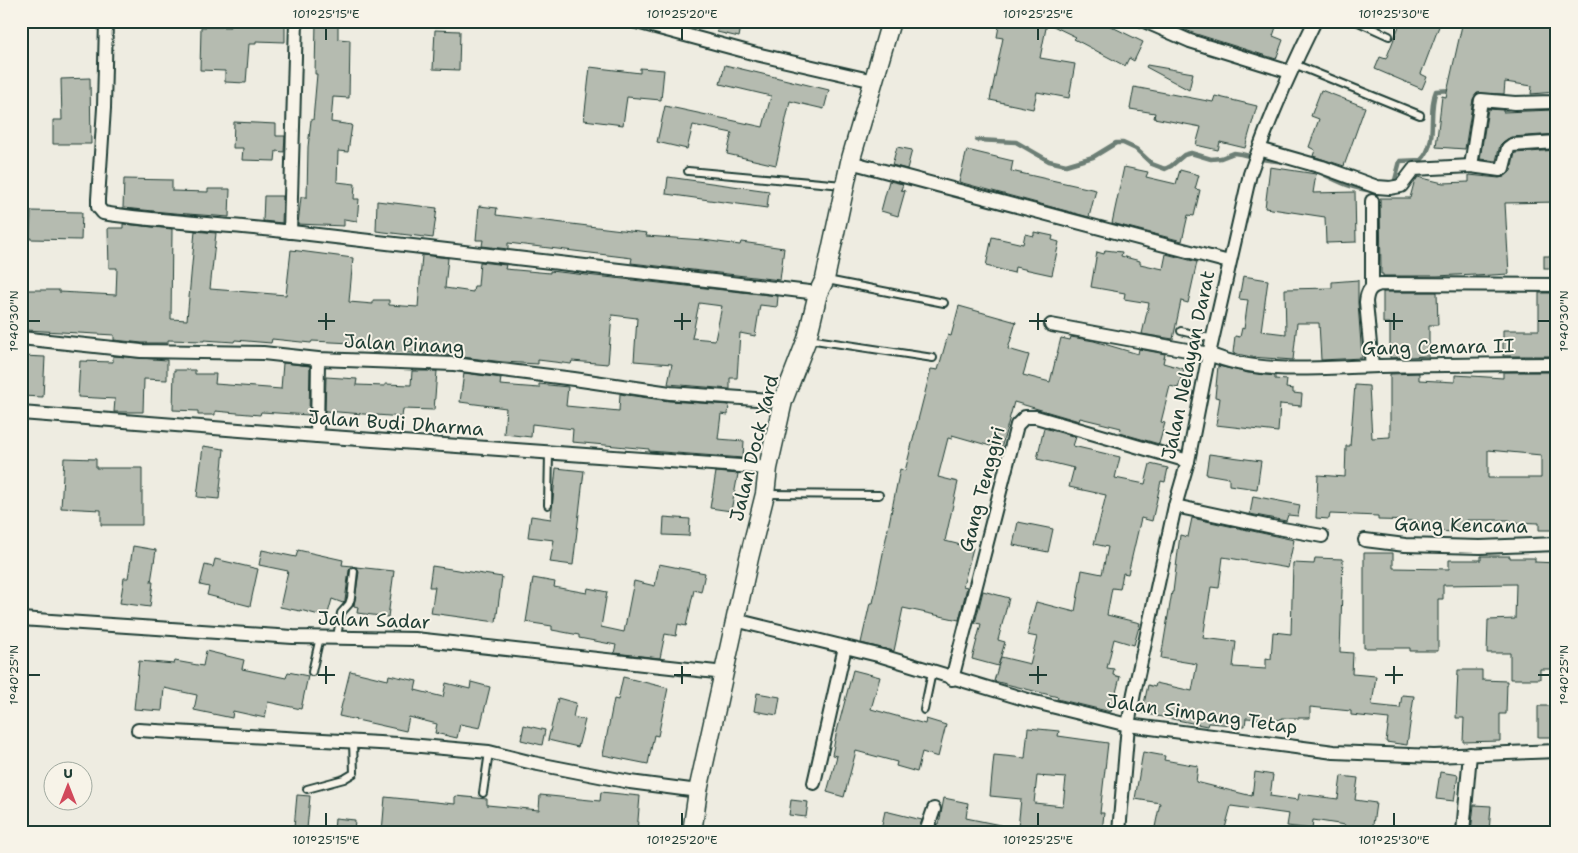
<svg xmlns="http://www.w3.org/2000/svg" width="1578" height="853" font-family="'Shantell Sans',sans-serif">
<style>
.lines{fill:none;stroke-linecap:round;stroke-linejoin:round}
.stream{stroke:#6c7e74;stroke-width:4.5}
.building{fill:#b5bbb0;stroke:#1f3d34;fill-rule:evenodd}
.lane-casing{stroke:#1f3d34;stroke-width:10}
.street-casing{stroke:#1f3d34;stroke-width:16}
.secondary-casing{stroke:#1f3d34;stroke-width:21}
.lane{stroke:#f7f3e8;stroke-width:6}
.street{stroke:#f7f3e8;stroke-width:12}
.secondary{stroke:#f7f3e8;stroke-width:18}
.ticks{fill:none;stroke:#1f3d34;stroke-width:2}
.labels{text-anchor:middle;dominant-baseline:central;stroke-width:4;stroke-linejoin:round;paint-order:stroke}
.street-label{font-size:19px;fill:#1f3d34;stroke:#f7f3e8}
.neatline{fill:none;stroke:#1f3d34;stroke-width:2}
.ticks-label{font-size:12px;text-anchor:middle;fill:#1f3d34}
</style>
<rect width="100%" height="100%" fill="#eeece1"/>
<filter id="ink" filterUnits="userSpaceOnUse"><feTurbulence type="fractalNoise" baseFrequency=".02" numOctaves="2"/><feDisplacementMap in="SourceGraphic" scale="10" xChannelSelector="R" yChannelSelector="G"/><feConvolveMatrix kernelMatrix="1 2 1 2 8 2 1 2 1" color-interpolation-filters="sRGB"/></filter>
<g filter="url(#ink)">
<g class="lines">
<g class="stream">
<path d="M1469,96c12,9 28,17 43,11"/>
<path d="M977,140l39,2 33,19 17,4 27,-8 23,-14h7l13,6 16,15 13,5 6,-3 13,-11 7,-2 20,6 10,-1 13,-5 7,1 20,5 24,3"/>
<path d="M1321,173c20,10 30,15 52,18"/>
<path d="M1394,184l6,-23 21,-1c18,-17 6,-49 15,-69l16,-1"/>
</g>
</g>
<g class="building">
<path d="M230,21h55v21l-29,-1v3h-7l-3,39 -21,-1v-11l-25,-1 1,-43h29z"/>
<path d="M316,21h22v18l12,1 -1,58 -16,-1 -2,25 21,3 -4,27 -10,-1 -1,31 18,2 -1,15h5l-2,22 -13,-2v7l-46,-2 3,-27h6l1,-50 3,-27h2l4,-46h-2z"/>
<path d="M719,21h23l-3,16 -22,-5z"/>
<path d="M1000,21h100l43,21 -9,19 -5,-3 -4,8 -51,-27 2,-2 -29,-14 -7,35 35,6 -6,34 -32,-6 -4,17 -43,-9 13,-62 -6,-1z"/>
<path d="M1165,21h53l15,6 2,-6h43l-5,15 10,4 -7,19 -83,-26z"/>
<path d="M1401,21h40l-20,53 6,3 -5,12 -47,-20 5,-12 6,2z"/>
<path d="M1463,21h94v61l-2,10 -24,2 1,-8 -27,-4 -1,12 -27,-1 -4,6 -8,50 -29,-2 6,-51 4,1z"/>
<path d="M435,30l25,1 -1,39 -26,-1z"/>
<path d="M725,65l104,25 -5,19 -34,-8 -14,64 -49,-11 5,-21 -39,-8 -6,24 -30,-7 8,-36 98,21 8,-31 -51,-12z"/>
<path d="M1147,65l46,8 -4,17 -43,-23z"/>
<path d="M590,67l50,6v-5l24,2 -3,30 -34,-3 -4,28 -39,-5z"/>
<path d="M90,78l1,66h-38v-24h9l-1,-41z"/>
<path d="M1134,87l79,15 2,-6 42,10 -12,42 -25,-6 -2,8 -22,-5 5,-18 -47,-9 1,-5 -25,-4z"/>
<path d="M1321,90l44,17 -21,59 -31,-10 2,-6 -6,-3 10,-28 -8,-3z"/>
<path d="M1488,109l15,1v2l50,-2 -1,2h5v22l-46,3 -8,5 -3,3 -4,16 -16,-2z"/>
<path d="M234,122l42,2v12h9l-1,16 -8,-1 -1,10 -33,-1 1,-12h-10z"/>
<path d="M897,147l15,3 -5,19 -15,-4z"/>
<path d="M967,150l46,11 -2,10 85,19 -7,27 -130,-35z"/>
<path d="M1557,150v52l-52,1 4,71 -34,2v-2l-38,2h-54v-2h-2l-1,-76h30l4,-15 4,-6 25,6 26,-1v-7l30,3 5,-1 7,-6 4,-18z"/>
<path d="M1124,167l24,5 -2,5 30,7 4,-14 19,5 -4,14 5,1 -6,26 -6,-1 -6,26 -70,-18z"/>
<path d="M1270,167l46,7 -3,19 42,-1 1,50 -30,1 -1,-26 -60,-9z"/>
<path d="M668,177l101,14 -2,17 -101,-14z"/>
<path d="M124,179l48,1v11l36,1v-3h22l-1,28 -55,-4 -51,-5z"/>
<path d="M889,181l14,3 -2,6 4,1 -7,25 -17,-5z"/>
<path d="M264,196h19l-1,27 -19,-2z"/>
<path d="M377,201l60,7 -4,30 -57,-7z"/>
<path d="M479,206l18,2 -1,7 151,18 -1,3 57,4 37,5 1,-3 43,6 -4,32 -149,-17 1,-5 -124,-15v6l-26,-3 1,-6h-7z"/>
<path d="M31,211l51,1 -1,28 -51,-1z"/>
<path d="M123,224l49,5 -1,90 16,1 8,-89 21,2 -6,56 76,6 5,-45 62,8 -4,44 24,2v-4h16v5l29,2 4,-52 26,3 -3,30 28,4 1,-6h4l2,-24 26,3 -1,4 45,4v-2l228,25 -1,11 -17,-2 -5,31 -15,-3 -3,45h-7v11l-62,-5 4,-20 -38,-3 3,-43 -25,-3 -4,49 -36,-3 -1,3 -33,-4v4l-35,-2 -65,-8h-25v-1l-26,-1v1h-14l1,-4h-4l1,-5 -59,-3 -1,2 -39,-4 -1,4 -36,-3 -1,2 -30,-2v1l-36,-1v3h-26l-28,-3v-5l-88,-5v-40h33v2l57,3 1,-27h-8l-1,-40h15zM699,303l23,3 -7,34 -23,-2z"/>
<path d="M1034,232l19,4 -1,4 7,2 -7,33 -37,-8 -1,6 -28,-7 6,-29 31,7 2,-10 9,2z"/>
<path d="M1105,250l17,2 -1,4 19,5v3l23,5 3,-15 31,8 -9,41 -7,-2 -8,38 -31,-5 7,-31 -25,-4 1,-6 -34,-6 6,-35 7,2z"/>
<rect x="1544" y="256" width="13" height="12"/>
<path d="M1243,276l25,4 -7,51 25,3 -1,-45 47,-1v-6l26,-2v23l4,55 -41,2 -2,-37h-22l-4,37 -42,-3 -18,-4 2,-17 5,1 2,-9 2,1 4,-29 -9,-1z"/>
<path d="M1383,292h54l1,33h-9v31l-39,2v-35h-7z"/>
<path d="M1539,293h18v63h-54v-26h36z"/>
<path d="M959,306l57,16 -8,27 21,6 -6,20 27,7 11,-44 9,2 1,-3 23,4 44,13 1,-5 26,5 -2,9 21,6 -6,19 -8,-2 -9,36 4,1 -6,21 -39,-11 1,-5 -41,-10 -1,3 -65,-19 -13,47 -49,-14v4l-4,-1 -10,39 20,5 -13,59 28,7 -10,38 4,1 -8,33 -56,-12 -9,43 -33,-8 9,-40h3l27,-134 5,2 26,-102 7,1 10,-35 3,1z"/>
<path d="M22,356l23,1 -2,40 -22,-1z"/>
<path d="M113,356l54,4v20l-23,-1 -1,33h-29l1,-13 -37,-2 2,-36 33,1z"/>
<path d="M283,363l27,3 -1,49 -48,-3 -1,3 -45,-4v4h-17v-4l-25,-1 1,-40h21v4h21l-1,10 66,5z"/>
<path d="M1218,366l30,7 27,3v3l12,1 -1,8 7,1v4l9,1 -1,12 -21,-2 -2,28 -62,-7 4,-27 -5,-1z"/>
<path d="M412,371h25l-3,39 -31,-1 -1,8 -77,-6 1,-34 31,2 -1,6 29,1v-2l26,1z"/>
<path d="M1503,372h54v158h-18v-7l-29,-1v-2h-43l-1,12 -48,-1v-10l-40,-1v-4l-48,-2 -1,5 -13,-1 2,-43 27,2 1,-31h4l5,-61 14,1 3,52 18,-1v-63l29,-1v7l36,2v-7l48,3zM1488,450l53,5v23h-53z"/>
<path d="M464,373l37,5 -1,7 39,3v-4l29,3 -2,19 53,5 1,-17 49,7 60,4 -1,10 -7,-1 -3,25 26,2 -1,17 -94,-7v-2l-77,-7 1,-13 -41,-5 -1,13 -27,-3 2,-26 -46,-6z"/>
<path d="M1044,428l32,9 -3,9 47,11 -5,21 30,6 5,-20 18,4 -3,14 -4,-1 -9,40 -11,-3 -13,56 -5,-1 -3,16 -8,-1 -5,27 33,8 -6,22 -20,-6 -7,29 7,1 -1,6 7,2 -9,35 -54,-13 1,-2 -64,-16 7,-24 29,7 7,-27 -10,-2 9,-33 39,10 7,-42 20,4 6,-27 -14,-3 12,-49 -37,-8 5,-19 -37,-9z"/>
<path d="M203,446l21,3 -5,50 -22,-2z"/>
<path d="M1209,454l52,7 -4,28 -28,-4v-7l-23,-4z"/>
<path d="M64,458l32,1v9h46v57h-41v-15l-40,-2z"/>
<path d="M556,468l28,3 -11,94 -23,-3 4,-22 -26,-3 3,-21 20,3z"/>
<path d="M716,472l22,2 -7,37 -21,-3z"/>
<path d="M1253,496l47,9 -2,11 -10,-1 -2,6 -36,-7z"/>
<path d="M664,517l26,2 -1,17 -26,-1z"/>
<path d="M1192,518l102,22 -6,28 -65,-11 -4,31 -8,-1 -8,51 33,4 -3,25 33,2v-11l5,1 2,-27 18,2 2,-71 21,1 1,-6 28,1 -3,93 13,1 -1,21 24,2 -4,29 28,3 2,-13 12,1 -7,49 -21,-3 3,-23 -38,-4v-4l-41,-4v11h-29v2l-35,-2 -1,8 -37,-3 -1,3 -65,-13 6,-28 7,2 1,-4 36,8 5,-27 -36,-6 11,-66h1l7,-57 8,2z"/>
<path d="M1018,522l35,7 -5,23 -35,-7z"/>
<path d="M133,546l23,4 -5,32h2l-3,25 -30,-4 4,-25h4z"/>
<path d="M262,550l34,7 2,-7 45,10 -1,5 11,1 -4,4 -4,31 -2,2 -11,-4 -5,18 -27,-7v1l-20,-4 8,-36 -29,-6z"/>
<path d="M1364,553h29v15l56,1v-9h32v-4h29v2h25v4l22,1v106h-17v10h-30v-26h-23l1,-33 27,-1 1,-35 -73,1v14h-5v52h-28v-3h-46z"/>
<path d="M215,559l43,10 -8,37 -43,-11 2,-8 -9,-2 5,-20 8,2z"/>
<path d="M659,564l46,9 -4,19 -7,-2 -8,36 -8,-2 -2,12 -11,-2 -5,24 -46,-5 2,-8 -37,-7v-3l-27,-5v-4l-26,-4 7,-44 22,4 -1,5 33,6 1,-5 19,4 -6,35 23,5 10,-51 21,5z"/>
<path d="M432,566l70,11 -6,45 -65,-9 4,-26h-6z"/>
<path d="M356,567l38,4 -6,46 -31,-4 1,-6 -4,-1 5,-34z"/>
<path d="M983,591l26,7 -11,42 7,2 -7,24 -26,-7 9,-35 -6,-1z"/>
<path d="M206,651l38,9 -2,9 44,9 2,-6 20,4 -7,33 -33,-7 -3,16 -32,-7 -1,7 -38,-8 3,-15 -33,-7 -2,23 -28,-2 5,-48 35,3 1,-3 28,5z"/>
<path d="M853,670l27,7 -9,32 54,15 1,-5 20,6 -8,32 -16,-5 -5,20 -21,-6 1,-4 -41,-11 -12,46 -17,-5 10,-36 -5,-1 4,-20z"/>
<path d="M1458,670h24v10l25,1 -1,33h-6v27l-37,1 1,-24h-8z"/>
<path d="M350,671l38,9 1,-5 28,6 -2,9 28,7 3,-14 24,6 1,-7 19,5 -10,41 -20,-4 -3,14 -22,-5 2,-9 -28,-7 -3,14 -67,-15z"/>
<path d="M623,677l45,11 -10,48 -4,-1 -6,29 -45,-9 11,-56 4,1z"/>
<path d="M757,693l23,4 -3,18 -23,-4z"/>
<path d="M558,698l18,5 -3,14 12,3 -7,27 -30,-7z"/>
<rect x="1538" y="706" width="19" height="31"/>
<path d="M524,725l21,5 -3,15 -21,-5z"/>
<path d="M1028,728l31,3 -1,5 50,7 -8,70h4l-2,19h-46l-38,-4 3,-29 -31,-3 4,-41 31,3zM1037,776l29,2 -3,28 -29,-3z"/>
<path d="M1143,752l22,4 -1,4 34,6 -2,16 56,14 3,-24 18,3 -3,21 28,4 1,-6 39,5 3,-23 17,2 -3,22 21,3 -4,29h-29l2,-7 -32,-5 -1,9 -25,-3 2,-12 -58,-8 -7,26h-21l-18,-4 -1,4h-30l6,-29 -25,-4z"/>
<path d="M1440,772l18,3 -4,26 -18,-2z"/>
<path d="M601,792l39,4 -3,36h-255l3,-35 70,7v-8l32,3v6l52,5 1,-15 60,6z"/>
<path d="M297,795l13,1 -3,33 -13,-1z"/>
<path d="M944,798l24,5 -2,15 39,8 -1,6h-69l2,-8h2z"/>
<path d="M791,800l17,2 -2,15 -17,-2z"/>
<path d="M1474,805l17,1 -2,26h-18z"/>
<path d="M885,811l37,9 -4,12h-26l-11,-3z"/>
<path d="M335,818l20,2 -1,12h-20z"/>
</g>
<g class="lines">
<defs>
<g id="lane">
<path d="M1356,21l33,15"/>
<path d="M1294,64l126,51"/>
<path d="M688,171l155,14"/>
<path d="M827,280l117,23"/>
<path d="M1181,331l32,8"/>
<path d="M808,339l125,19"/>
<path d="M766,494l113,1"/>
<path d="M548,505l1,-52"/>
<path d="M337,637l4,-24 8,-9 2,-6 3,-27"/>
<path d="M312,672l8,-35"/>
<path d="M924,710l8,-38"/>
<path d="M307,789l37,-10 10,-6 -1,-31"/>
<path d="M483,793l6,-41"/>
</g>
<g id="street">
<path d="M106,21l-2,87 -6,91v8l5,6c62,10 126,11 189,19 175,21 351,40 526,61"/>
<path d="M633,21l123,33 118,27"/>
<path d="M1144,21l46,20 100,31"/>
<path d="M1259,149l63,18 55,20 13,1 11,-2 13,-17 57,-3 29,4 3,-2 5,-20 4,-3 45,-3"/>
<path d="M850,162l379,100"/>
<path d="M1471,166l10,-66 34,3 37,-1 5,-2"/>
<path d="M1372,201v85"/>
<path d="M290,232l6,-211"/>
<path d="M1051,325l158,29c51,22 115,13 169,12 60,-1 119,-2 179,-2"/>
<path d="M21,338l120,13 122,2 55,6 136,5 120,15 96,14 113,8"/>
<path d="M1372,366l-6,-64c1,-11 4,-15 14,-18l177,1"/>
<path d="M21,413l296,23 451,32"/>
<path d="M317,436l1,-77"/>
<path d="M1175,506l97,21 50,9"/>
<path d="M1365,540l40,5 75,2 77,-3"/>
<path d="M21,619l272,18 122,2 310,34"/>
<path d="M735,620l147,36 149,45 97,24 206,27 100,4 123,-5"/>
<path d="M952,679l65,-254 8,-8h11l152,44"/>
<path d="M138,730l260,14 91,8 44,11 97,19 68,9"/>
<path d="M814,783l31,-136"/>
<path d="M926,832l8,-23"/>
<path d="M1119,832l9,-107 6,-32 41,-187 13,-45 21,-107 41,-180c18,-52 40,-103 65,-153"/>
<path d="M1463,832l7,-78"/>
</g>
<path id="secondary" d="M692,832l6,-41 51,-233 16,-64 3,-26 15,-67 24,-62 11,-46 7,-14 25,-117 41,-141"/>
</defs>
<use href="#lane" class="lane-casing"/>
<use href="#street" class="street-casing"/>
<use href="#secondary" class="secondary-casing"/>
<use href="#lane" class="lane"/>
<use href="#street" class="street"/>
<use href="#secondary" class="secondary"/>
</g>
</g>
<path class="ticks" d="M326,28v12M682,28v12M1038,28v12M1394,28v12M326,313v17M682,313v17M1038,313v17M1394,313v17M28,321h12M318,321h17M674,321h17M1029,321h18M1385,321h18M1538,321h12M326,666v18M682,666v18M1038,666v18M1394,666v18M28,675h12M318,675h17M674,675h17M1029,675h18M1385,675h18M1538,675h12M326,813v13M682,813v13M1038,813v13M1394,813v13"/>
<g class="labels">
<g class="street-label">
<text transform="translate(404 344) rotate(3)">Jalan Pinang</text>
<text transform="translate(1438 347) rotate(-1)">Gang Cemara II</text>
<text transform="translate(1188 365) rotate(-78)">Jalan Nelayan Darat</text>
<text transform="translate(396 423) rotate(4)">Jalan Budi Dharma</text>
<text transform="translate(754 448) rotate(-76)">Jalan Dock Yard</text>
<text transform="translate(982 489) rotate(-75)">Gang Tenggiri</text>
<text transform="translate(1461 525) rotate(1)">Gang Kencana</text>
<text transform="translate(374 620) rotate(2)">Jalan Sadar</text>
<text transform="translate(1202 714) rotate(8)">Jalan Simpang Tetap</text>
</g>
</g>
<rect width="1578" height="853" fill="none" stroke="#f7f3e8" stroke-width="55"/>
<g transform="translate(68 786)"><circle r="24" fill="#f7f3e8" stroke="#a1aaa0"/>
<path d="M0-4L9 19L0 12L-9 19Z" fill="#d1495b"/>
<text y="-8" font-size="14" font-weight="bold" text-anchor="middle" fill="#1f3d34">U</text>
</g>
<rect x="28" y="28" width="1522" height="798" class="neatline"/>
<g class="ticks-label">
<text x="326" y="18">101°25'15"E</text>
<text x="682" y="18">101°25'20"E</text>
<text x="1038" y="18">101°25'25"E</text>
<text x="1394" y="18">101°25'30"E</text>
<text transform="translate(14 321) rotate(-90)" y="4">1°40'30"N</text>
<text transform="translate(1564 321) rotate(-90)" y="4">1°40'30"N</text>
<text transform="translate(14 675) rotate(-90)" y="4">1°40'25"N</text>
<text transform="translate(1564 675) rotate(-90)" y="4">1°40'25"N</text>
<text x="326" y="844">101°25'15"E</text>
<text x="682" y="844">101°25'20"E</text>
<text x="1038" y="844">101°25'25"E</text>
<text x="1394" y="844">101°25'30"E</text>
</g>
</svg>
